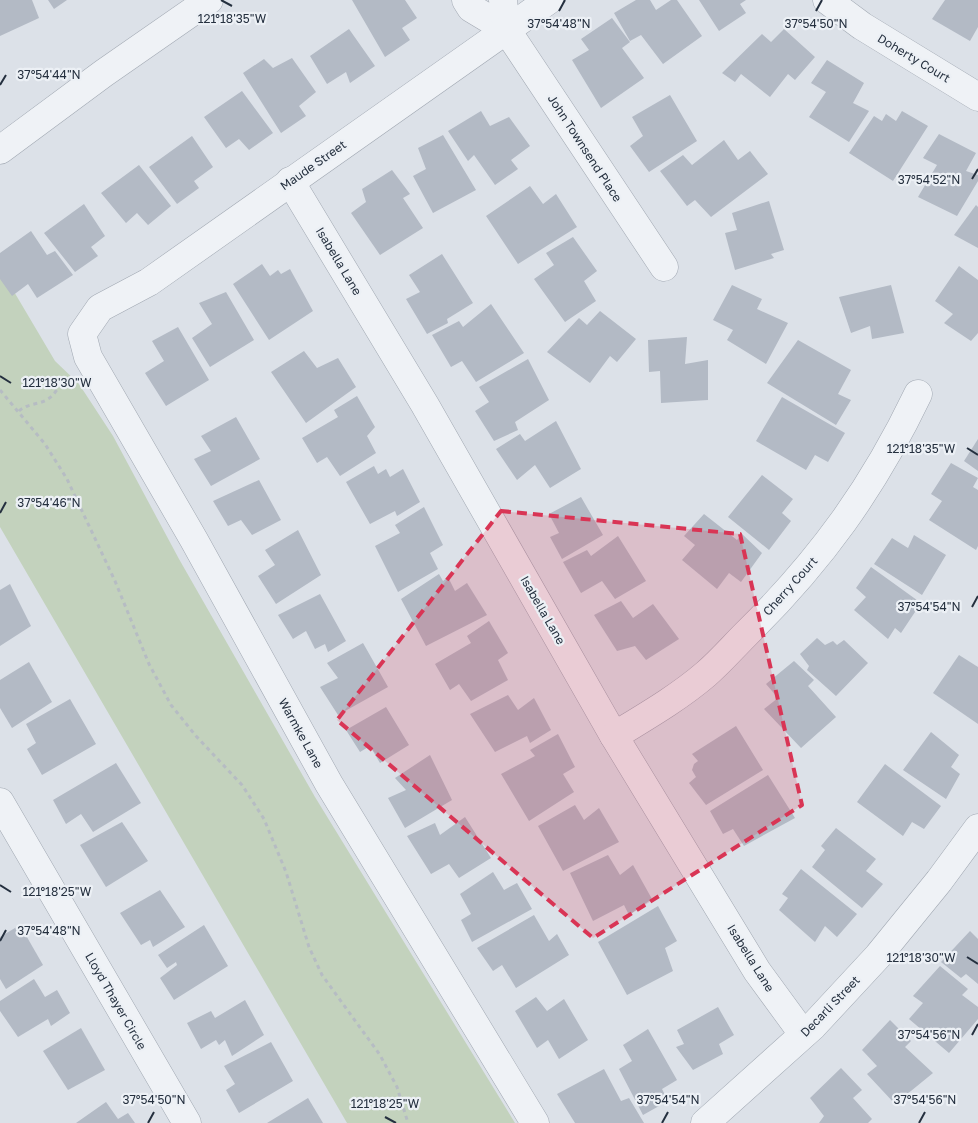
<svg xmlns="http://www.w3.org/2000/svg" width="978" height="1123" font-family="'Golos Text',sans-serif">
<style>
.green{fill:#c3d2bd}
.building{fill:#b3bac5}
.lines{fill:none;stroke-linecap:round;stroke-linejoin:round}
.minor-casing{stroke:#a1a8b2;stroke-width:29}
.path{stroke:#b6bcc3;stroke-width:3;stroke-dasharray:4 4;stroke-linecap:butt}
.minor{stroke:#eff2f6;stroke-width:28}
.marked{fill:#d93555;fill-opacity:0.2;stroke:#d93555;stroke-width:4;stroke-dasharray:10 6;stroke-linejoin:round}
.ticks{fill:none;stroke:#25303f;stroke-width:2}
.labels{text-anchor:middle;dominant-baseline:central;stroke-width:4.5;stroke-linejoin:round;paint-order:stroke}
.street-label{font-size:12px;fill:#25303f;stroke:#ecf0f5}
.ticks-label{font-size:12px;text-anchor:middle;fill:#25303f;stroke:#ecf0f5;stroke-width:4.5;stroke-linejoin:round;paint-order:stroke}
</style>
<rect width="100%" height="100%" fill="#dce1e8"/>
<path class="green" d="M0,268l55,93 24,23 34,52 66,123 136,238 200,326h-168l-347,-596z"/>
<g class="building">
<path d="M0,0h32l7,18 -39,18z"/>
<path d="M48,0h19l-13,9z"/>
<path d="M352,0h53l12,18 -15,10 8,12 -25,17z"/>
<path d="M636,0h14l6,10 15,-10h6l25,36 -39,28 -22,-29 -11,6 -16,-28z"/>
<path d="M699,0h47l-6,4 6,9 -27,18z"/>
<path d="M945,0h33v27l-8,14 -38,-22z"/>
<path d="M612,18l18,24 -8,6 22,30 -43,30 -29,-48 17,-10 -8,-11z"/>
<path d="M349,29l26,37 -25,17 -4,-11 -19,12 -17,-28z"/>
<path d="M784,29l31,28 -20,23 -7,-6 -18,23 -29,-23 -6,8 -13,-9 40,-39 9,8z"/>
<path d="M292,58l24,34 -17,14 7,10 -25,17 -38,-60 21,-14 9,9z"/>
<path d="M827,60l37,23 -11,20 16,8 -20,31 -40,-25 17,-25 -15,-9z"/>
<path d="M242,91l31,42 -24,17 -10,-11 -13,9 -22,-31z"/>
<path d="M670,95l27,46 -48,31 -19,-26 13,-10 -11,-19z"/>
<path d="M481,111l9,15 19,-9 21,29 -19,14 7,9 -23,16 -21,-30 -6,6 -20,-30z"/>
<path d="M902,111l26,15 -35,55 -44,-28 25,-37 8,5 4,-7 10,7z"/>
<path d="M939,134l37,19 -10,18 12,4v6l-21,35 -39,-19 19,-32 -14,-7z"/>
<path d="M443,135l33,55 -43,23 -20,-37 13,-7 -8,-21z"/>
<path d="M192,136l21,31 -19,14 5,7 -22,16 -28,-37z"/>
<path d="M724,140l14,20 12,-9 18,23 -57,43 -16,-17 -8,6 -27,-35 23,-16 9,10z"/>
<path d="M139,165l32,41 -23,19 -11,-12 -11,10 -25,-30z"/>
<path d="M392,170l18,24 -7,4 20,30 -43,27 -29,-42 15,-11 -4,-13z"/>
<path d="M530,186l13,18 13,-10 21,33 -59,37 -32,-48z"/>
<path d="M769,201l15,49 -13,4 3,4 -39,12 -10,-37 12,-3 -5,-17z"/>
<path d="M84,204l21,32 -14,11 7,9 -23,16 -31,-39z"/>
<path d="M976,205l2,2v41l-24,-13z"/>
<path d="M31,231l16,24 8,-4 18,24 -36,23 -9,-14 -16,12 -12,-17v-26z"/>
<path d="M573,237l24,34 -13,10 12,20 -31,21 -31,-43 20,-14 -8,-12z"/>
<path d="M442,254l31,49 -26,16 1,4 -21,11 -21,-35 14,-7 -11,-17z"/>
<path d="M262,264l8,12 8,-6 3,4 9,-5 23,42 -44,29 -36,-56z"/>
<path d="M959,266l19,14v53l-7,8 -27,-18 9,-9 -18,-13z"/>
<path d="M732,285l30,14 -5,10 31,14 -22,41 -39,-24 6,-10 -20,-10z"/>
<path d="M891,285l13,48 -32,6 -2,-13 -19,7 -12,-36z"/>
<path d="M226,292l28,48 -44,27 -18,-29 20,-14 -13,-21z"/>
<path d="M491,304l33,49 -48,29 -14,-21 -11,6 -19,-32 27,-14 4,6z"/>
<path d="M600,311l36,28 -19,23 -7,-6 -20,27 -43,-31 32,-34 8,7z"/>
<path d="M178,327l31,53 -43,26 -21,-33 19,-12 -12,-20z"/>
<path d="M687,337l-2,27 23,-4v40l-47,3 -1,-32 -11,1 -1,-32z"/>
<path d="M798,340l53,30 -13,24 13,6 -15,25 -69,-42z"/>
<path d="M304,351l13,17 21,-10 18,29 -50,36 -35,-51z"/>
<path d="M528,359l21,41 -34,22 3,8 -24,11 -19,-30 14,-9 -10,-15z"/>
<path d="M357,396l18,31 -8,9 9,17 -36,23 -13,-19 -10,6 -15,-25 36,-21 -4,-7z"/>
<path d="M782,397l63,36 -17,29 -13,-7 -9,15 -50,-29z"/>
<path d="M236,417l24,42 -49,27 -17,-27 17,-8 -10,-15z"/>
<path d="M556,421l25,48 -31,19 -15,-23 -18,15 -21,-31 24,-15 5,7z"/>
<path d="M978,439v32l-14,-10z"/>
<path d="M951,463l27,15 -5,9 5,3v56l-2,4 -47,-30 13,-19 -11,-7z"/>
<path d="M374,466l4,8 8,-5 4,8 13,-8 17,33 -23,14 -2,-5 -25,13 -24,-42z"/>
<path d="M762,475l31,24 -11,14 9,8 -22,29 -41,-33z"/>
<path d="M259,480l22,40 -29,15 -11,-15 -13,6 -15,-25z"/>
<path d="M581,497l22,38 -41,24 -12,-22 9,-4 -10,-19z"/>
<path d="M424,507l19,38 -13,8 8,16 -40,23 -23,-46 25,-13 -5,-8z"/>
<path d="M704,514l33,26 5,-6 20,19 -21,29 -12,-9 -12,16 -35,-29 13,-15 -11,-9z"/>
<path d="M298,530l23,45 -45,29 -18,-28 17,-11 -10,-15z"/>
<path d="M914,535l32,20 -24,40 -48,-31 18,-26 16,10z"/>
<path d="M618,536l28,45 -31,18 -13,-18 -21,12 -18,-31 24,-12 4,6z"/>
<path d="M871,567l50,36 -20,30 -6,-5 -7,11 -34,-29 12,-13 -10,-9z"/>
<path d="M439,574l4,7 5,-4 7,14 12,-8 20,32 -61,31 -25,-47z"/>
<path d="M10,584l21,42 -31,20v-56z"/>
<path d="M320,594l26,47 -18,11 -3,-8 -10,5 -9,-18 -13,8 -15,-24z"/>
<path d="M621,601l12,17 20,-14 26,35 -33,21 -11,-14 -18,5 -23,-36z"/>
<path d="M489,621l19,32 -10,7 10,20 -37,21 -12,-17 -9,6 -15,-26 36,-21 -4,-7z"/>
<path d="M817,638l8,7 8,-4 4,4 7,-5 24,23 -32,33 -29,-26 2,-4 -9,-12z"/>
<path d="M363,643l25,44 -50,28 -18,-28 18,-9 -11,-15z"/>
<path d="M959,655l19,12v57l-45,-31z"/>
<path d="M794,661l20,19 -6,6 28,31 -35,31 -37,-39 14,-11 -12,-14z"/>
<path d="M29,662l23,40 -40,26 -12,-20v-28z"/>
<path d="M508,695l10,15 16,-12 17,32 -21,13 -3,-7 -32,16 -25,-38z"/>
<path d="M70,699l26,45 -54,31 -15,-26 9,-6 -10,-19z"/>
<path d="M386,707l23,38 -29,18 -10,-17 -10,6 -14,-22z"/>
<path d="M736,726l27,44 -57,35 -17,-22 7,-6 -4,-7 2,-6 4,-3 -6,-7z"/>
<path d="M931,732l28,23 -8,12 9,7 -14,25 -43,-29z"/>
<path d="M558,734l17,33 -12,7 11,18 -45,29 -28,-47 34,-18 -5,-6z"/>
<path d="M430,755l22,45 -47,28 -17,-30 18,-8 -11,-12z"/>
<path d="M116,763l25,40 -48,29 -12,-18 -15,10 -13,-24z"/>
<path d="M885,764l56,42 -17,23 -12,-7 -9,14 -46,-34z"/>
<path d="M768,775l27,43 -51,28 -11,-17 -10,5 -13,-23z"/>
<path d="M575,805l9,15 15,-12 20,34 -56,29 -25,-45z"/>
<path d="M465,817l26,41 -32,20 -10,-14 -18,10 -24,-38 28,-13 5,12z"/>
<path d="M122,822l26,39 -42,26 -26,-42z"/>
<path d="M836,828l40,31 -10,12 17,13 -21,24 -50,-41 13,-17 -4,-4z"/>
<path d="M608,855l12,20 13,-10 19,34 -23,16 -5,-10 -31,16 -23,-48z"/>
<path d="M801,869l56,45 -20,23 -12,-11 -10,16 -36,-32 9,-12 -6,-4z"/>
<path d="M493,872l11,18 13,-7 15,26 -60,33 -11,-22 10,-6 -11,-20z"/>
<path d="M160,890l25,37 -32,20 -3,-7 -9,5 -21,-32z"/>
<path d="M658,906l19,35 -12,7 8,23 -46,24 -29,-53z"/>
<path d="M534,915l15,26 8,-7 12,21 -53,33 -14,-23 -9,6 -16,-23z"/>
<path d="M20,925l23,40 -37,24 -6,-10v-42z"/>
<path d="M204,925l24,41 -54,34 -14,-22 17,-13 -1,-3 -9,6 -9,-13z"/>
<path d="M970,931l8,8v45l-12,-10 -5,4 -20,-16z"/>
<path d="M940,966l28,23 -6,6 16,12v12l-29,34 -40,-34 14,-16 -10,-7z"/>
<path d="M34,979l11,18 12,-7 13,23 -19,13 -3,-7 -30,18 -18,-26v-10z"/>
<path d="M536,997l11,14 17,-12 24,41 -29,19 -11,-19 -11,8 -22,-37z"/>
<path d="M245,1000l19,35 -32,21 -7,-16 -6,5 -3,-5 -15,9 -14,-26 24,-12 4,7z"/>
<path d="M718,1007l16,28 -15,9 4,10 -30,16 -17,-23 8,-3 -7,-14z"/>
<path d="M890,1020l21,21 -6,6 28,26 -38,31 -28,-30 10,-8 -15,-16z"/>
<path d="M81,1028l24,42 -37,20 -25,-39z"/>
<path d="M648,1029l29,51 -15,9 6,12 -25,14 -24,-46 13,-8 -9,-16z"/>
<path d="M271,1042l22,39 -54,32 -13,-23 9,-6 -11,-18z"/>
<path d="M841,1068l21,22 -9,8 19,21 -4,4h-49l5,-7 -14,-18z"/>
<path d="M604,1069l17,32 8,-3 15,25h-69l-18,-29z"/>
<path d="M308,1098l15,25h-56z"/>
<path d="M106,1102l12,17 10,-6 7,10h-59z"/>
</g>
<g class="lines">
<defs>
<g id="minor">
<path d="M466,0l5,8 35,21 158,238"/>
<path d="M503,0l3,29"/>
<path d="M827,0l35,26 116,71"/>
<path d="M0,150l104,-77 105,-73"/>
<path d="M290,181l135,224 189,331 143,235 46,63"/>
<path d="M614,736c31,-19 64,-38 92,-62 14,-12 27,-27 40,-40 75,-74 127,-146 172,-240"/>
<path d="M0,802l187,321"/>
<path d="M535,1123l-206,-339 -135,-244 -106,-183 -6,-23 18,-26 49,-26 400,-282"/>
<path d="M705,1123l108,-97 65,-70 61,-75 39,-53"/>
</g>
</defs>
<use href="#minor" class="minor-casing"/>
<g class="path">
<path d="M0,390l45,54 22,35 48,102 34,83 22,41 25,31 46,49 22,34 22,53 23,75 13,28 58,80 17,32 11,36"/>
<path d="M19,411c9,-8 20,-6 29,-12 11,-7 11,-18 20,-25"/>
</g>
<use href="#minor" class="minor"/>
</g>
<path class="marked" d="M501,511l239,23 62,271 -209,133 -256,-218z"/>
<path class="ticks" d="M221,0l11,6M559,11l6,-11M816,11l6,-11M0,85l6,-10M972,179l6,-10M0,376l11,7M967,448l11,7M0,513l6,-11M972,607l6,-11M0,885l11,7M0,941l6,-11M967,957l11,7M972,1035l6,-11M385,1117l11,6M148,1123l6,-11M662,1123l6,-11M919,1123l6,-11"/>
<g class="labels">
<g class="street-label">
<text transform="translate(914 58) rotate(31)">Doherty Court</text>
<text transform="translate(585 148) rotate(57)">John Townsend Place</text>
<text transform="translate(313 165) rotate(-35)">Maude Street</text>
<text transform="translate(339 261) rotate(59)">Isabella Lane</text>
<text transform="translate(790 586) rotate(-48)">Cherry Court</text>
<text transform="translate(543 610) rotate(60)">Isabella Lane</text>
<text transform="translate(301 733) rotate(61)">Warmke Lane</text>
<text transform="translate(751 958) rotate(58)">Isabella Lane</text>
<text transform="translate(116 1001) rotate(60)">Lloyd Thayer Circle</text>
<text transform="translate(830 1006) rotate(-46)">Decarli Street</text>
</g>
</g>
<g class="ticks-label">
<text x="232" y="23">121°18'35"W</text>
<text x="559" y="28">37°54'48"N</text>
<text x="816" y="28">37°54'50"N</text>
<text x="49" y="79">37°54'44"N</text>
<text x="929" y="184">37°54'52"N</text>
<text x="57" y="387">121°18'30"W</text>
<text x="921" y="453">121°18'35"W</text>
<text x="49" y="507">37°54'46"N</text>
<text x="929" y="611">37°54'54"N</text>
<text x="57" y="896">121°18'25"W</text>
<text x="49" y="935">37°54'48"N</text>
<text x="921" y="962">121°18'30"W</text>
<text x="929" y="1039">37°54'56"N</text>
<text x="154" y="1104">37°54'50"N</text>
<text x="668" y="1104">37°54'54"N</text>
<text x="925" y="1104">37°54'56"N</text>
<text x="385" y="1108">121°18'25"W</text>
</g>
</svg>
